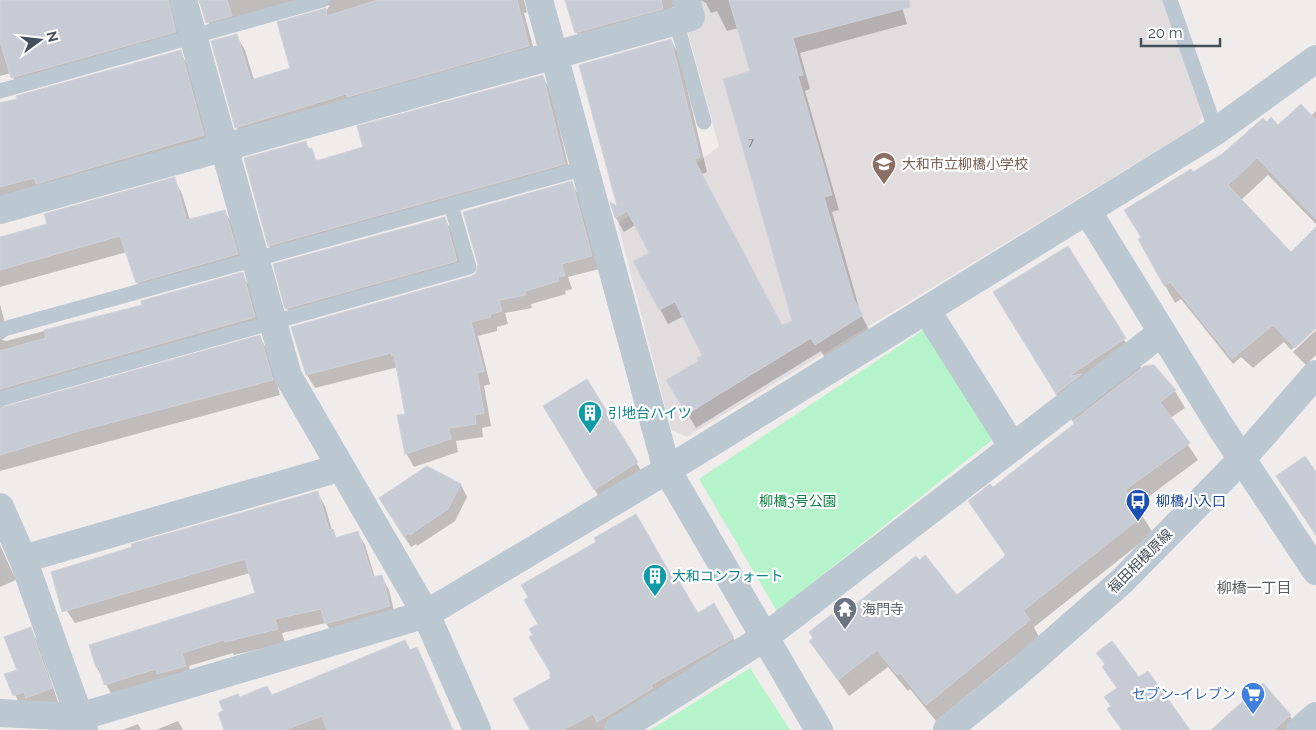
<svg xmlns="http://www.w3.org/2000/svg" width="1316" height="730" font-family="Raleway,'Noto Sans JP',sans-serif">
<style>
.education{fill:#e1ddde}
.green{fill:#b5f3cb}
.shadow{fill:#0003}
.building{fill:#c7cbd3;stroke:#d0d2d9}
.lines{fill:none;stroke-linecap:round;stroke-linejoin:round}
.service{stroke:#bbc7d1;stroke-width:15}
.minor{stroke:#bbc7d1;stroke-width:28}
.tertiary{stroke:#bbc7d1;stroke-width:28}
.labels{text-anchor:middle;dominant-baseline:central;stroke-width:4.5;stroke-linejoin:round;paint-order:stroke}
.number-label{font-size:11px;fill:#646f79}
.education-label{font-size:14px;fill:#785e54;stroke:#fff;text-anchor:start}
.culture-label{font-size:14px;fill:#0d838f;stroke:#fff;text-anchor:start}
.park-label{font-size:14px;fill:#0e8345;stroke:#fff}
.transit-label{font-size:14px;fill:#164399;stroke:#fff;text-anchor:start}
.street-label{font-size:14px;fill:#43505b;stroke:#fff}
.worship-label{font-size:14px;fill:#5b616d;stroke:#fff;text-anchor:start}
.shop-label{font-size:14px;fill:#366cbe;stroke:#fff;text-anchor:end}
.neighbourhood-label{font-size:15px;fill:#585d62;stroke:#fff}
</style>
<rect width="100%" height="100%" fill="#f0ecec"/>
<path class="education" d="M692,0h471l39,115 -3,10 -512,312 -16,-7 -53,-206 101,-78 -33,-120z"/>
<g class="green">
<path d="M926,328l66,112 -215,171 -78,-132z"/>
<path d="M750,668l40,62h-140z"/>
</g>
<g class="shadow">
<path d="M0,0h187l-4,46 -163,46 -9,-19 -11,3z"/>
<path d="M198,0h326l3,12 -3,1 13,48 -292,81 -8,-14 -25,-86 24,-7 9,15 9,30 37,-12 39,-63 -115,32z"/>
<path d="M566,0h123l-104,47 -8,-14z"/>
<path d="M700,0h200l7,24 -107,29 10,36 -5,2 34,119 -7,2 29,103 9,16 -45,27 -4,-7 -125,77 -28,-47 32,-20 4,-6 -20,-39 -16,8 -33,-62 16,-8 -16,-29 -11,7 -8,-14 -4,-13 7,4 52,-169 8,15 28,117 -5,2 80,153 12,-5 -43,-250 -12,-44 -12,3 -10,-20 -6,2 -5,-10z"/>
<path d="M180,51l8,15 24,83 -212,55v-99z"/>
<path d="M542,76l8,13 21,88 -294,82 -8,-13 36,-104 13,20 47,-14z"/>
<path d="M1316,111v113l-48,-49 -28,26 51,53 25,-25v97l-25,24 -7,-8 -31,26 -12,-11 -8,7 -52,-65 -6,4 -36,-63 54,-66 74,-50 11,3 33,-11z"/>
<path d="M174,179l8,15 8,26 35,-9 8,15 12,43 -100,28 -8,-15 -10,-30 -127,35v-50l48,-12z"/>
<path d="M572,183l7,13 20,73 -31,8 4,12 -7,2 1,3 -35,10 1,4 -27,5 3,11 -11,3v4l-19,5 12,48 -6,2 7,40 -9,2 1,9 -27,4 2,11 -44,15 -8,-14 1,-38 -9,-48 -83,21 -8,-13 -15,-47 181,-51z"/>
<path d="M444,218l8,13 12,43 -170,48 -7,-14z"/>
<path d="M1067,248l75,121 12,-3 21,25 10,17 -15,10 28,42 -62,46 17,27 -119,94 5,10 -103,84 -26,-32 -2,2 -20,-24 -39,29 -39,-55 25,-20 122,-24 49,-41 -26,-38 13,-29 82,-64 -62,-101z"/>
<path d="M242,274l9,15 12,43 -257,72 -6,6 260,-73 8,15 12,43 -280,76v-167l8,31 -6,5 4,1 88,-23 1,2z"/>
<path d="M1316,330v25l-10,10 -13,-13z"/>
<path d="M586,381l62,101 -42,26 -51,-82z"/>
<path d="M428,467l33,18 6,12 -12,24 -38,25 -1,-2 -5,3 -24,-37z"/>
<path d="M1316,474v62l-39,-60z"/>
<path d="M317,492l8,14 7,24 5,9 20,-7 8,13 10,33 7,-1 7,13 7,29 -62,18 -8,-14 -44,10 3,10 -51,12 -1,-2 -44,13 3,13 -79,18 -16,-29 -7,-22 166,-52 -6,-21 -175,50 -14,-21z"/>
<path d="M0,545l16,35 -16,7z"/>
<path d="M673,581l24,33 17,-9 29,50 -122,75h-91l22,-52z"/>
<path d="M30,628l8,14 20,60 -25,10 -10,-1 -17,-36 12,-5z"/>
<path d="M405,641l6,10 6,-3 7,14 29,68h-228v-18l15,-14 31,-1z"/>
<path d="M1290,716l8,14h-86z"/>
<path d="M178,721l5,9h-27z"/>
<path d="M138,724l3,6h-19z"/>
</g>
<g class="building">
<path d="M0,0h168l8,32 -165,46 -11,-37z"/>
<path d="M199,0h28l5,16 -26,7z"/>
<path d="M378,0h139l12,46 -182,51 -1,-3 -111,34 -24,-87 26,-7 14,46 39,-12 -13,-46 49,-14 1,8z"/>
<path d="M565,0h96l2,9 -88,24z"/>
<path d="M729,0h180l1,7 -117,31 10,37 -5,1 34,119 -8,2 30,103 9,15 -48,30 -4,-7 -124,76 -21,-34 33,-19 -2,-3 5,-3 -27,-53 -16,8 -26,-49 16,-8 -22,-42 -12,7 -5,-16 7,4 -38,-141 92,-26 29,118 -6,2 88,166 10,-4 -69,-242 27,-8z"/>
<path d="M181,50l23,85 -168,49 -2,-6 -34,9v-84l17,-4 -1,-3z"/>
<path d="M543,75l22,89 -297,82 -24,-88 62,-17 2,8 4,-1 4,13 47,-14 -6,-21z"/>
<path d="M1301,104l15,16v99l-59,-61 -29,27 63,67 25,-25v101l-21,20 -22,-23 -41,34 -62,-77 -6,4 -26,-47 3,-2 -17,-27 67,-41 2,3 29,-18 41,-36 4,4 4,-5 7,8z"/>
<path d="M175,177l11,43 39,-10 13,44 -102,29 -16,-47 -120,34v-33l47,-13 -3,-10z"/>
<path d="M572,181l20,75 -30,8 3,12 -7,1 1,4 -34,10v4l-26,5 3,11 -12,3 1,3 -20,5 13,49 -7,2 7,40 -9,2 1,9 -27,4 2,11 -46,15 -8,-39 8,-1 -11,-59 -2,1 -1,-3 -85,22 -15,-48 181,-51 4,-3 2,-8 -15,-53z"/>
<path d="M445,217l12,44 -172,48 -12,-45z"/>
<path d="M1068,246l58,92 -57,38 13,-2 -26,20 -63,-102z"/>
<path d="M243,272l12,45 -255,72v-38l46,-13 -2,-8 98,-25 -1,-4z"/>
<path d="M260,335l13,45 -194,51 -79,24v-47z"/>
<path d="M1154,365l22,25 -16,12 30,41 -65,47 19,25 -121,96 7,9 -104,85 -26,-32 -3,2 -20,-25 -39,30 -29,-39 4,-3 -4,-6 23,-18 4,6 80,-64 4,4 5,-5 32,40 47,-38 1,-3 -37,-53 22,-17 3,3 81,-63 -1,-3 71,-55z"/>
<path d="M587,379l51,83 -44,28 -51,-84z"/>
<path d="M1305,456l11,16v63l-40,-59z"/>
<path d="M427,466l34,18 -13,25 -38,26 -2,-2 -4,4 -25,-39z"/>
<path d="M318,491l11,39 4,-1 3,9 22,-7 15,46 9,-2 8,31 -65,18 -4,-15 -46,10 3,10 -53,13 -1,-2 -42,13 4,13 -29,8 -1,-5 -52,16 -5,-18 -3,1 -7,-23 166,-52 -10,-34 -183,53 -11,-40 81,-25 -1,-3z"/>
<path d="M636,514l38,66 3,-2 21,35 16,-10 20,35 -83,47 2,3 -56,34 -4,-8 -30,16h-33l-17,-31 38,-21 -2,-3 2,-1 -22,-37 4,-2 -4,-6 9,-5 -14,-24 4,-3 -7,-12 75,-43 -2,-4z"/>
<path d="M31,627l21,61 -26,10 -2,-6 -11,4 -9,-22 13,-4 -13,-33z"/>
<path d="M405,640l5,10 7,-3 36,83h-126l-5,-14 -37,14h-61l-6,-17 5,-2 -4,-10 19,-7 2,3 27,-11 5,9z"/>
<path d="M1112,641l27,36 9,-6 42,59h-68l-15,-21 4,-3 -7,-9 13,-9 -15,-21 3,-3 -9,-11z"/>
<path d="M1263,683l28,32 -17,15h-63z"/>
</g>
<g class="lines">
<g class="service">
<path d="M1170,0l46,131"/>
<path d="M676,21l28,101"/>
<path d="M0,91l322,-91"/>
<path d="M0,330l451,-125"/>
<path d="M0,399l469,-132 -18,-62 134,-37"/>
</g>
<g class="minor">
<path d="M183,0l105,376 138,238 51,116"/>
<path d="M539,0l128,470 152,260"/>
<path d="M0,210l691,-193 -5,-17"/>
<path d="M1088,212l132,214 96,145"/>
<path d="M927,311l86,136"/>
<path d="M667,470l549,-339 100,-72"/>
<path d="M0,507l23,52 61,171"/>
<path d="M23,559l316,-91"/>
<path d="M618,730l147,-93 396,-304"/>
<path d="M1300,730l16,-14"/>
</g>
<g class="tertiary">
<path d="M0,713l79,4 347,-103 241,-144"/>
<path d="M947,730l67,-54 108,-95 120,-122 74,-85"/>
</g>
</g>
<defs>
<symbol id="school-pin" viewBox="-11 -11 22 30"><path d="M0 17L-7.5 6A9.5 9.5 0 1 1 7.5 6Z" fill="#8d6e63" stroke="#fff"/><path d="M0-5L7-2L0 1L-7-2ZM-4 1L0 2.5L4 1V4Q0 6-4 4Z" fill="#fff"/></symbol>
<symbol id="building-pin" viewBox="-11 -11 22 30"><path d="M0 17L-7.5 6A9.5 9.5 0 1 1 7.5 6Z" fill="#0f9aa8" stroke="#fff"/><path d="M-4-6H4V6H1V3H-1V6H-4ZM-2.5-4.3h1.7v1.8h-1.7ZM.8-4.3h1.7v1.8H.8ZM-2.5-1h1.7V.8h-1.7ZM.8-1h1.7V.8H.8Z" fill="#fff"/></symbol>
<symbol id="bus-pin" viewBox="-11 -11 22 30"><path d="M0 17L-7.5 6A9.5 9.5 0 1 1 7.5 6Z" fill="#1a4fb4" stroke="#fff"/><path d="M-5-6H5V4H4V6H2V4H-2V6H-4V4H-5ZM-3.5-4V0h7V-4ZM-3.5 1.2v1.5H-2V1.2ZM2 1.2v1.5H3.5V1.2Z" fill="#fff"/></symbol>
<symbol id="temple-pin" viewBox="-11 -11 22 30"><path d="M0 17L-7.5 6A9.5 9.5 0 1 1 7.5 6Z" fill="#6b7280" stroke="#fff"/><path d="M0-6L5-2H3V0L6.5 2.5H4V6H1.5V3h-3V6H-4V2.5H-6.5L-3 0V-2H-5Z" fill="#fff"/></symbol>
<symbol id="supermarket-pin" viewBox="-11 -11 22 30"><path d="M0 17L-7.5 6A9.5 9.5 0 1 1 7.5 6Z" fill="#3f7fe0" stroke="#fff"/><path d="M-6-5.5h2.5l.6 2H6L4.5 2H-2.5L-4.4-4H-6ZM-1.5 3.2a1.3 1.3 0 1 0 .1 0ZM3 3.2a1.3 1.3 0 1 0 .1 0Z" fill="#fff"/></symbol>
</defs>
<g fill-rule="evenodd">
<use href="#school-pin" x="870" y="150" width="28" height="38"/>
<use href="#building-pin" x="576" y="399" width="28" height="38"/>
<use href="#bus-pin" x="1124" y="487" width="28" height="38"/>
<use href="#building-pin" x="641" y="562" width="28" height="38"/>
<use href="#temple-pin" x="831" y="595" width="28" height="38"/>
<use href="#supermarket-pin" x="1239" y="680" width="28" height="38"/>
</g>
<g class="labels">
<g class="number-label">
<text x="751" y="142">7</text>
</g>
<g class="education-label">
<text x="902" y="164">大和市立柳橋小学校</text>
</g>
<g class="culture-label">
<text x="608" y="413">引地台ハイツ</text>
<text x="672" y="576">大和コンフォート</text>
</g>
<g class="park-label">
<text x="798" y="501">柳橋3号公園</text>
</g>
<g class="transit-label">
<text x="1156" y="501">柳橋小入口</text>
</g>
<g class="street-label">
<text transform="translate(1140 561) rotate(-45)">福田相模原線</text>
</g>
<g class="worship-label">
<text x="862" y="609">海門寺</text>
</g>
<g class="shop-label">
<text x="1236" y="694">セブン-イレブン</text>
</g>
<g class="neighbourhood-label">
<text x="1254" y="588">柳橋一丁目</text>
</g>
</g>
<g transform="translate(40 40) rotate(75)" stroke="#ffffff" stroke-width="4" paint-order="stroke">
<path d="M0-4L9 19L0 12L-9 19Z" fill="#43505b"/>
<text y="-8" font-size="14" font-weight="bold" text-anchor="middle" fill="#43505b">N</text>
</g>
<path d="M1141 38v8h79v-8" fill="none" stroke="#43505b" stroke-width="2.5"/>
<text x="1148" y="38" font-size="15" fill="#43505b" stroke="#ffffff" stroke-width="4" paint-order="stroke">20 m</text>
</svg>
